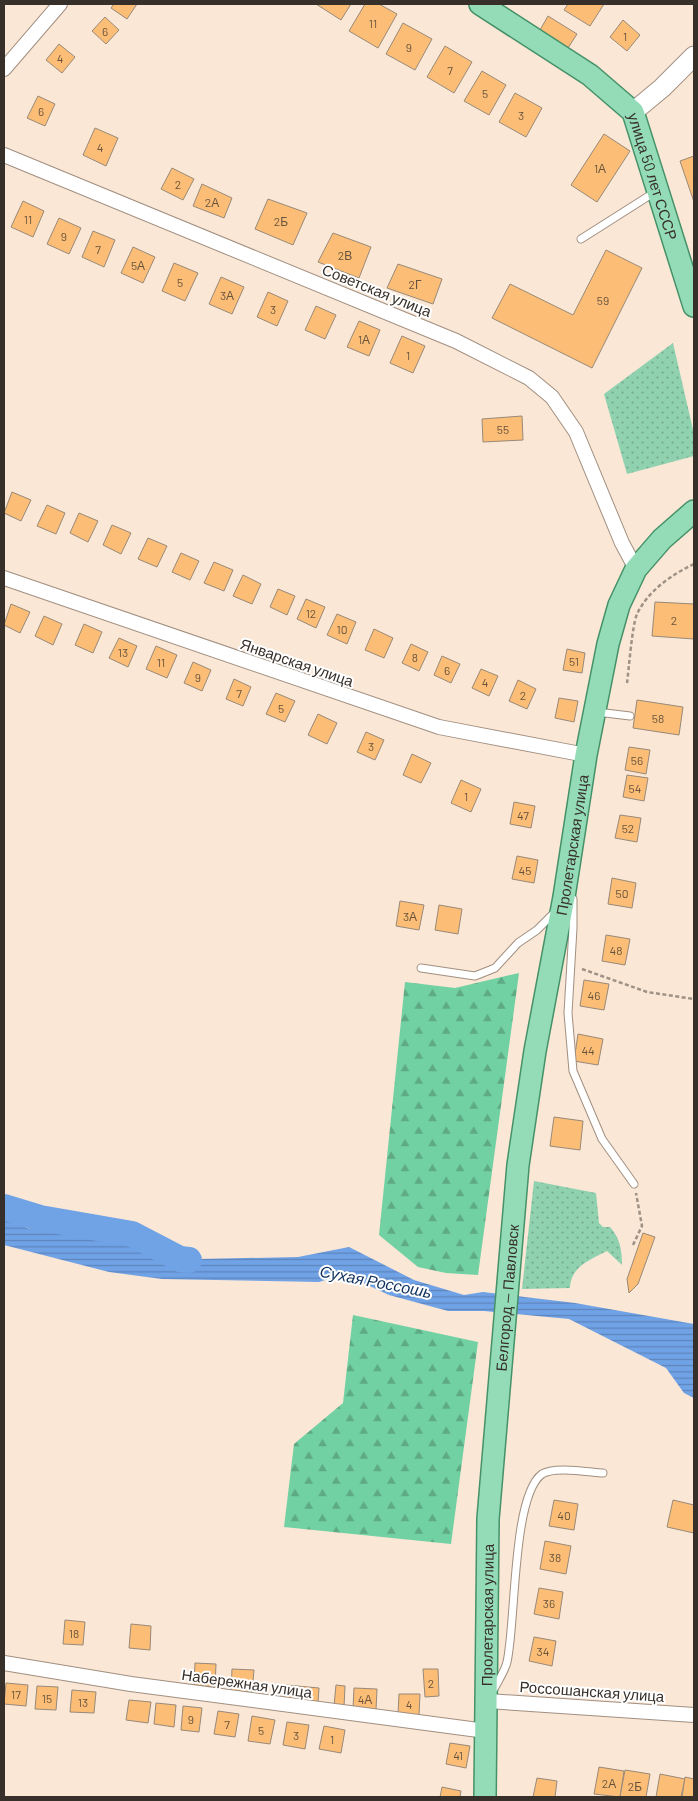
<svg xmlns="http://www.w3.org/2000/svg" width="698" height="1801" font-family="Barlow,sans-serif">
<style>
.grass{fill:url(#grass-dots)}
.forest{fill:url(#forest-firs)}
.water{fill:url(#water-rules)}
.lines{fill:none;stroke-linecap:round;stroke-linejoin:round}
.river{stroke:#70a2e6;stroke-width:26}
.building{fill:#fcbe77;stroke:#988978}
.service-casing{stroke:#a18f80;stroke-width:9}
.minor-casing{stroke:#a18f80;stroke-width:16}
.secondary-casing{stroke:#a18f80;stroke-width:21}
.primary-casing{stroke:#459168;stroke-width:24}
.path{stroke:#9e9185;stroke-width:2.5;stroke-dasharray:4 2.5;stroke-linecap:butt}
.service{stroke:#fff;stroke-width:7}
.minor{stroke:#fff;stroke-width:14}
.secondary{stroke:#fff;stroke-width:19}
.primary{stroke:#94dcb8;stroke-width:21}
.labels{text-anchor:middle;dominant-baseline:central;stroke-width:4;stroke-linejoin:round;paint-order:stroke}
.number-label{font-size:12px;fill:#68543d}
.street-label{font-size:15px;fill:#37302a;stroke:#fff}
.water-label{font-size:16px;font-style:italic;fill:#10315d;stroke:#fff}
</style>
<defs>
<pattern id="grass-dots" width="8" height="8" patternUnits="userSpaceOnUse" patternTransform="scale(1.25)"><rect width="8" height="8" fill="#90d2b0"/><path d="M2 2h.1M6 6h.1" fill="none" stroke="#76ab8f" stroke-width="1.8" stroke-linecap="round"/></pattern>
<pattern id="forest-firs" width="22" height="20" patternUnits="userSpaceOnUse" patternTransform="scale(1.25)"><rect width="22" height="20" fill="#71d1a3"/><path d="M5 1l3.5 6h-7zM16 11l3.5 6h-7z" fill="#5eaa85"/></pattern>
<pattern id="water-rules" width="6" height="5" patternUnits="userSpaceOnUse" patternTransform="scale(1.25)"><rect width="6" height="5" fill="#70a2e6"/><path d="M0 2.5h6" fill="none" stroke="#5d84bb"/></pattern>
</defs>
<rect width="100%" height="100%" fill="#fae7d6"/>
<g class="grass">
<path d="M673,343l21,91v22l-67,18 -23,-80z"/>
<path d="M534,1181l62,12 3,30 4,4h7c10,11 12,23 12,38l-15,-14c-17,9 -36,15 -37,37l-48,1z"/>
</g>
<g class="forest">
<path d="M519,973l-41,302 -32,-2 -28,-6 -39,-32 26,-253 50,6z"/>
<path d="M353,1315l125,27 -27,202 -167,-17 10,-83 49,-41z"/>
</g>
<path class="water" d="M4,1213l23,15 62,10 26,-7 17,3 26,13 40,12 100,-2 51,-10 65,33 50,15 19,-3 92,11 119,21v74l-10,-5 -18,-25 -97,-49 -85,-8h-36l-59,-16 -45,-21 -25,8 -157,-3 -53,-7 -105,-27z"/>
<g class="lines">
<path class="river" d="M4,1207l36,11 92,16 48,25 9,1"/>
</g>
<g class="building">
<path d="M114,4h23l-10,15 -16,-11z"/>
<path d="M316,4h35l-10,16z"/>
<path d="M365,4h14l18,10 -19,34 -29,-17z"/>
<path d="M568,4h36l-14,22 -26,-16z"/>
<path d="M548,16l29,18 -9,14 -28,-18z"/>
<path d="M105,17l14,13 -13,14 -14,-13z"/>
<path d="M623,20l17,15 -13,16 -17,-14z"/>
<path d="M403,23l29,16 -17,31 -29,-16z"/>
<path d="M59,44l16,13 -13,16 -16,-13z"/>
<path d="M445,46l27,16 -18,31 -27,-16z"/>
<path d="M482,71l24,14 -17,30 -25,-14z"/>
<path d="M515,93l27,15 -16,29 -27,-15z"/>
<path d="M38,96l17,8 -10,22 -18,-8z"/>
<path d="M95,128l23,10 -12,28 -23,-11z"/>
<path d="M604,134l26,17 -33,51 -26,-17z"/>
<path d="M694,156v46l-14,-41z"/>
<path d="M172,168l22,11 -11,21 -22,-11z"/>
<path d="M202,184l30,14 -8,20 -31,-12z"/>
<path d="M268,199l39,14 -14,32 -38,-16z"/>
<path d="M23,201l21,10 -11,26 -22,-10z"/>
<path d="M59,218l22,10 -12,26 -22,-10z"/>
<path d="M93,231l22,9 -11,27 -22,-10z"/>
<path d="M333,233l38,14 -12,31 -41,-16z"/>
<path d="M133,247l22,10 -12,26 -22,-10z"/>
<path d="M606,250l36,18 -50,100 -100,-50 18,-34 63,31z"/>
<path d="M174,263l24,10 -13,28 -23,-10z"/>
<path d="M398,264l44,15 -9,25 -46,-16z"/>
<path d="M221,277l23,10 -12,27 -23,-10z"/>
<path d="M268,292l20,9 -11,25 -20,-9z"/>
<path d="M316,306l20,9 -11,24 -20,-9z"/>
<path d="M359,321l21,9 -11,26 -22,-9z"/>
<path d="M402,336l23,10 -12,27 -23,-10z"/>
<path d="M522,416l1,24 -40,2 -1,-23z"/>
<path d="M12,492l19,8 -10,21 -17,-8z"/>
<path d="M47,505l18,8 -9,21 -19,-8z"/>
<path d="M79,513l19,8 -10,21 -18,-9z"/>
<path d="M112,525l19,8 -10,21 -18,-9z"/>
<path d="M148,538l19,8 -10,21 -19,-8z"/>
<path d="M181,553l18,8 -9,19 -18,-8z"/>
<path d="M214,562l19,8 -9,21 -20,-8z"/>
<path d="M243,575l18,9 -9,20 -19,-8z"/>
<path d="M278,589l17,7 -8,19 -17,-8z"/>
<path d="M306,599l19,8 -9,21 -19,-9z"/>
<path d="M655,602l39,2v35l-42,-3z"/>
<path d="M11,604l19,8 -10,21 -16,-8z"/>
<path d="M337,614l19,8 -9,22 -20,-9z"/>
<path d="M44,616l18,8 -9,21 -18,-9z"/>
<path d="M84,624l18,8 -9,21 -18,-8z"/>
<path d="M374,629l19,9 -9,20 -19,-8z"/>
<path d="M119,638l18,8 -9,21 -19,-9z"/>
<path d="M411,644l17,8 -9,19 -17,-8z"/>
<path d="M156,646l21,9 -10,23 -21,-9z"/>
<path d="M567,649l18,4 -3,20 -19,-3z"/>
<path d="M442,656l18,8 -9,19 -17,-8z"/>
<path d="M193,662l18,8 -9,21 -18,-8z"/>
<path d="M481,669l17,7 -9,20 -17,-8z"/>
<path d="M234,679l17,8 -8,19 -17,-7z"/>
<path d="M518,680l18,9 -9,20 -18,-8z"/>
<path d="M276,693l19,8 -10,21 -19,-8z"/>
<path d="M559,698l19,3 -4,21 -19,-4z"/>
<path d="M637,700l46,7 -4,28 -46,-7z"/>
<path d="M318,714l19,9 -10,21 -19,-9z"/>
<path d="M366,732l18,8 -9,20 -18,-8z"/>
<path d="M629,747l21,3 -4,24 -21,-4z"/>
<path d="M412,754l19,9 -10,20 -18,-8z"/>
<path d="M627,775l21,3 -4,23 -21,-4z"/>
<path d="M461,780l20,9 -10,23 -20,-9z"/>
<path d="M514,802l21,4 -4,22 -21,-4z"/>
<path d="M620,815l21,3 -4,24 -22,-4z"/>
<path d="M517,856l21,4 -4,23 -22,-4z"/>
<path d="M612,878l24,5 -4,25 -24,-4z"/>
<path d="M400,901l24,4 -5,25 -23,-4z"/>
<path d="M439,905l23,4 -4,25 -23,-4z"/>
<path d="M606,935l24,4 -5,26 -23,-4z"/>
<path d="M584,980l25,4 -5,26 -24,-4z"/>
<path d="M578,1034l25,5 -5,26 -24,-4z"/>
<path d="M554,1117l29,4 -3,29 -30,-4z"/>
<path d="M643,1233l12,4 -17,47 -9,9 -2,-14z"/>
<path d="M554,1500l24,4 -4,26 -25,-4z"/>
<path d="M673,1500l21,5v28l-27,-6z"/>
<path d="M545,1541l26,5 -5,28 -26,-5z"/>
<path d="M539,1588l24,4 -4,27 -25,-5z"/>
<path d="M65,1620l20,2 -2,23 -20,-1z"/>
<path d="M131,1624l20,2 -1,24 -21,-2z"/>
<path d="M534,1637l22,4 -4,25 -23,-5z"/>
<path d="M195,1663l21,1 -1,23 -21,-2z"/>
<path d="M232,1669l22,1 -2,22 -21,-1z"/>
<path d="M423,1669h15l1,27 -14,1z"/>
<path d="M6,1683l22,2 -2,21 -22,-2z"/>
<path d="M286,1685l33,3 -1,15 -34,-4z"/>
<path d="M336,1685l9,1 -1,21 -10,-1z"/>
<path d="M37,1686l21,1 -2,23 -21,-1z"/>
<path d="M354,1688l23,1 -1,21 -23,-1z"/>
<path d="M72,1690l24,2 -2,21 -24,-1z"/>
<path d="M399,1694h21l-1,21 -21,-1z"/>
<path d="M129,1700l22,2 -3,21 -22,-3z"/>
<path d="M156,1703l20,2 -2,22 -20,-3z"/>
<path d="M183,1706l19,2 -3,24 -18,-2z"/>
<path d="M218,1711l21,3 -4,23 -21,-3z"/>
<path d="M252,1716l23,4 -5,24 -22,-3z"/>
<path d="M287,1722l22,3 -4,24 -22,-4z"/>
<path d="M324,1726l21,4 -4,23 -22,-4z"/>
<path d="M450,1743l20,3 -4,22 -20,-4z"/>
<path d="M599,1767l25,4 -4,26 -26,-3z"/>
<path d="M625,1770l25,4 -4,23h-26z"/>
<path d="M660,1774l25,5 -4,18h-25z"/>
<path d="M685,1777l9,2v18h-12z"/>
<path d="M537,1778l20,3 -2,16h-22z"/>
<path d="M442,1787l19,4 -1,6h-20z"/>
</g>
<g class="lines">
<defs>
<g id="service">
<path d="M581,239l74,-47"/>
<path d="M597,712l33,4"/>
<path d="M573,899v29l-5,85 5,58 29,68 32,45"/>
<path d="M421,968l54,8 20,-8 23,-25 19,-13 18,-18"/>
<path d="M494,1689c4,-8 11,-18 13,-27 9,-39 5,-166 35,-188 12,-8 46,-2 61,-1"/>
</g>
<g id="minor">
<path d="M4,69l56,-65"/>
<path d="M4,155l452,186 73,37 23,19 24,35 46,111 14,26"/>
<path d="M4,578l435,149 147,28"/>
<path d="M4,1663l127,21 355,47"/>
<path d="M488,1701l206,14"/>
</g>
<path id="secondary" d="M633,112l29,-24 32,-32"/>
<g id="primary">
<path id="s1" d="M480,4l110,71 43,37 61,194"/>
<path id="s2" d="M485,1797l3,-278 30,-354 17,-114 29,-154 22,-142 22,-111 11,-39 17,-36 26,-30 32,-28"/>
</g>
</defs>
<use href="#service" class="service-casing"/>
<use href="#minor" class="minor-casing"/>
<use href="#secondary" class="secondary-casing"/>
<use href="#primary" class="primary-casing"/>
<g class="path">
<path d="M627,683c2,-15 5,-57 10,-69 11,-23 34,-39 57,-50"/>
<path d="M582,969l65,23 47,7"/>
<path d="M633,1245l9,-19 -6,-33"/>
</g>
<use href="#service" class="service"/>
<use href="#minor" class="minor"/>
<use href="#secondary" class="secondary"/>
<use href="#primary" class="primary"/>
</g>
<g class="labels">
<g class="number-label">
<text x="373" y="23">11</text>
<text x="105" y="31">6</text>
<text x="625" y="36">1</text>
<text x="409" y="47">9</text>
<text x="60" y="58">4</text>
<text x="450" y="70">7</text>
<text x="485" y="93">5</text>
<text x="41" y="111">6</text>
<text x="521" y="115">3</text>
<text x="100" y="147">4</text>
<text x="600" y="168">1А</text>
<text x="178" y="184">2</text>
<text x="212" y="202">2А</text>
<text x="28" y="219">11</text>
<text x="281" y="221">2Б</text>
<text x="64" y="236">9</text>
<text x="98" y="249">7</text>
<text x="345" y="255">2В</text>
<text x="138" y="265">5А</text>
<text x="180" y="282">5</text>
<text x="415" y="284">2Г</text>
<text x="227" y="295">3А</text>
<text x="603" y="300">59</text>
<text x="273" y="309">3</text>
<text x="364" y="339">1А</text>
<text x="408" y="355">1</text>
<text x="503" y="429">55</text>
<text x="311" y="613">12</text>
<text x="674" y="620">2</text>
<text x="342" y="629">10</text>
<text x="123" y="652">13</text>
<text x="415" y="657">8</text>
<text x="574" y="661">51</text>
<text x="161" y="662">11</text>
<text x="447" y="670">6</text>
<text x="198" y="677">9</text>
<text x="485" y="682">4</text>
<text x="239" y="693">7</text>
<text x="523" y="695">2</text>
<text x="281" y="708">5</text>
<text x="658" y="718">58</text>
<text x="371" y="746">3</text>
<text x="637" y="760">56</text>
<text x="635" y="788">54</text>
<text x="466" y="796">1</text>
<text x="523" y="815">47</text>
<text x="628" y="828">52</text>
<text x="525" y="870">45</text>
<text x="622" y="893">50</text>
<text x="410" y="916">3А</text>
<text x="616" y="950">48</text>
<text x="594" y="995">46</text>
<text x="588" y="1050">44</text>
<text x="564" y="1515">40</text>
<text x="555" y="1557">38</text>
<text x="549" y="1603">36</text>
<text x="74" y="1633">18</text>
<text x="543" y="1651">34</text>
<text x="431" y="1683">2</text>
<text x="16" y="1694">17</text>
<text x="47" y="1698">15</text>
<text x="365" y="1699">4А</text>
<text x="83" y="1702">13</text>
<text x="409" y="1704">4</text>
<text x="191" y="1719">9</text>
<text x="227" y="1724">7</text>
<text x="261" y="1730">5</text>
<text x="296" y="1735">3</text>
<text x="332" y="1739">1</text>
<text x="458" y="1755">41</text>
<text x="609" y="1783">2А</text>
<text x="635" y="1786">2Б</text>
</g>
<g class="street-label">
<text stroke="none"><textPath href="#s1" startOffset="255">улица 50 лет СССР</textPath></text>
<text transform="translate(377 290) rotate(22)">Советская улица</text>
<text transform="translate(297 662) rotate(19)">Январская улица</text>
<text stroke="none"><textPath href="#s2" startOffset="958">Пролетарская улица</textPath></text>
<text stroke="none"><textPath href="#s2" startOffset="500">Белгород — Павловск</textPath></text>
<text stroke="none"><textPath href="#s2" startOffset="182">Пролетарская улица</textPath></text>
<text transform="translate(247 1683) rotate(8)">Набережная улица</text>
<text transform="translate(592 1691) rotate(4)">Россошанская улица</text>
</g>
<g class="water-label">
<text transform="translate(376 1281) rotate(11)">Сухая Россошь</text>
</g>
</g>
<rect width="698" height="1801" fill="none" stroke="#37302a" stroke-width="10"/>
</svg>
